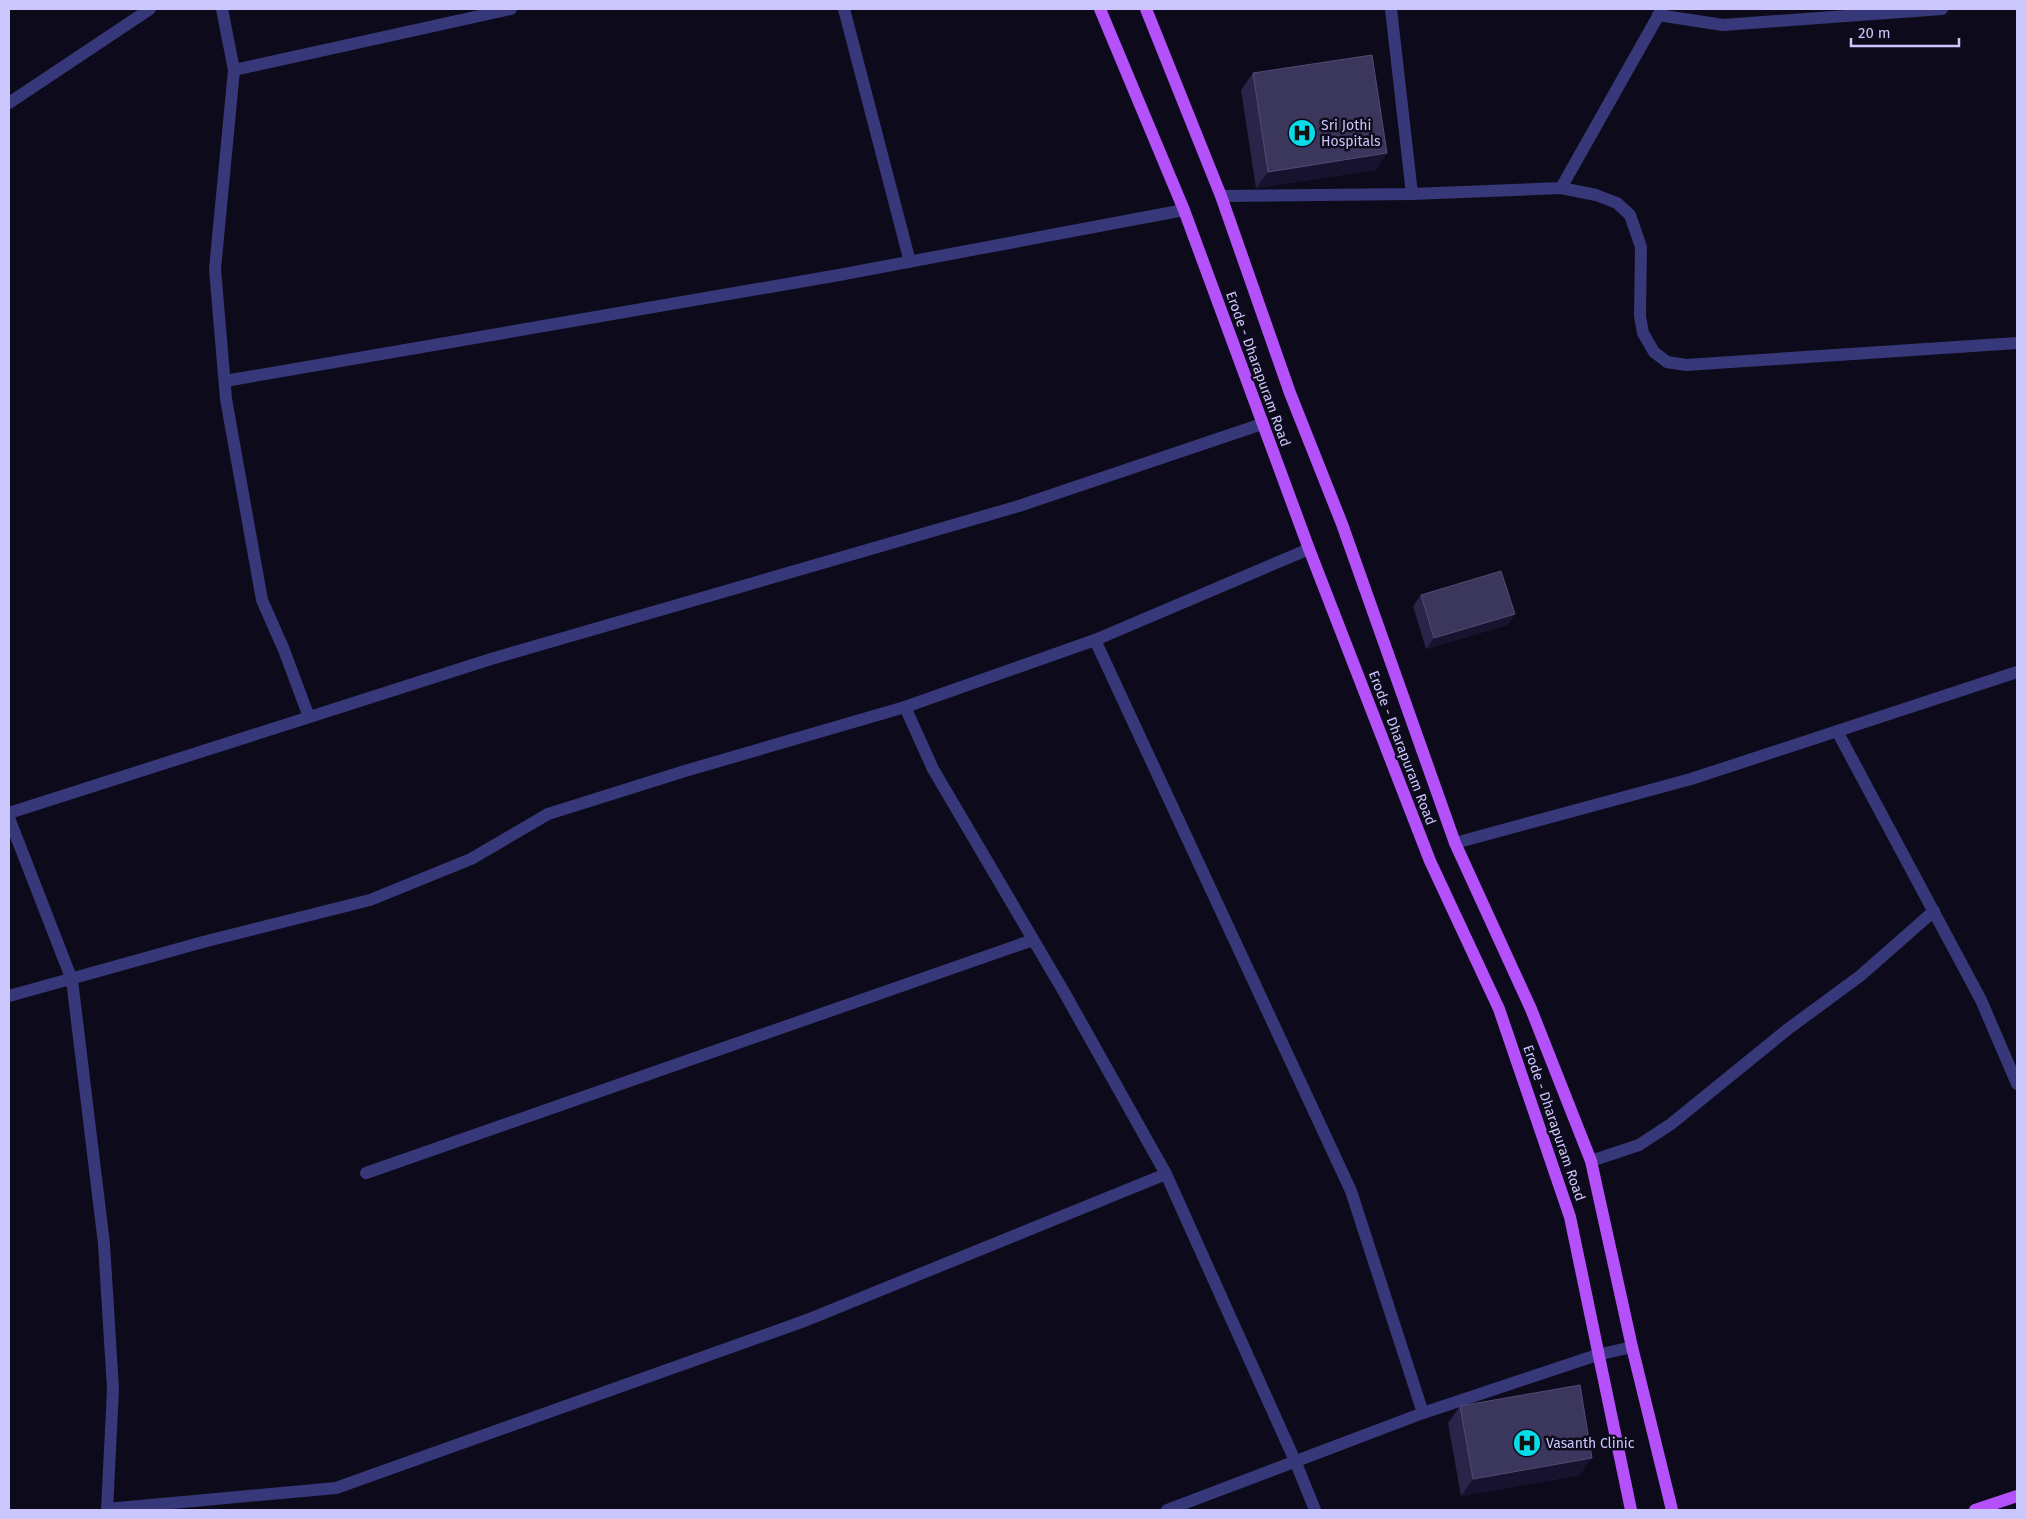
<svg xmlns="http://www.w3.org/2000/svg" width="2026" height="1519" font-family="'Fira Sans',sans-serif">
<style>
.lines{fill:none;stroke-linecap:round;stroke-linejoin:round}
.minor{stroke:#373879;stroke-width:12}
.major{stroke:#b451fa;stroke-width:12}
.wall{fill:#2a2449}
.shaded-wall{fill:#17132e}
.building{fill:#3b365c;stroke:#524c75}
.labels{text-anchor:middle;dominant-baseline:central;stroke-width:5;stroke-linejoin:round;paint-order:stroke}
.poi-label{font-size:14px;fill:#cbc7fd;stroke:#0d0b1b;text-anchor:start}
.street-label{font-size:14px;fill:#cbc7fd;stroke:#0d0b1b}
</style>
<rect width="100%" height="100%" fill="#0d0b1b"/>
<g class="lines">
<g class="minor">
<path d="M222,9l12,61 -19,199 11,130 36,201 22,50 25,67"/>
<path d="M844,9l66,253"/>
<path d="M1391,9l21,185"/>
<path d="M1658,15l65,10 219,-16"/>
<path d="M234,70l277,-61"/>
<path d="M9,103l141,-94"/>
<path d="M1561,188l35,7 21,8 13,12 11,32 -1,69 3,17 11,19 13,10 19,3 331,-22"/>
<path d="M1221,196l191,-2 149,-6 101,-179"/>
<path d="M225,381l614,-106 345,-65"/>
<path d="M1095,640l256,551 72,222"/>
<path d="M905,707l28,62 131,223 102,182 130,289 19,47"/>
<path d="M1837,731l144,269 36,84"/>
<path d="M9,813l482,-154 528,-153 243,-82"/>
<path d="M9,818l63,162 32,264 9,145 -6,121"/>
<path d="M1455,843l236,-64 326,-107"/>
<path d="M9,996l194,-54 167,-42 101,-41 77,-45 137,-43 220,-64 190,-67 214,-91"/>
<path d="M1591,1161l48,-16 32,-21 117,-95 72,-53 74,-65"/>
<path d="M366,1173l667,-233"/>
<path d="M107,1509l229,-21 471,-168 359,-146"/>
<path d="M1167,1510l256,-97 174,-58 35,-8"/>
</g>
<g class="major">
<path d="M1100,9l84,201 125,339 121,312 69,148 71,208 61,293"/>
<path d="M1146,9l75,187 69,197 52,131 113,319 76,166 60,152 41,186 40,163"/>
<path d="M1975,1510l42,-14"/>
</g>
</g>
<g class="wall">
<path d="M1253,73l134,80 -12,17 -119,18 -15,-98z"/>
<path d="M1421,595l94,19 -8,11 -81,24 -13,-43z"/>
<path d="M1460,1406l120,69 -119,21 -13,-73z"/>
</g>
<g class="shaded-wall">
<path d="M1387,153l-12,17 -119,18 12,-16z"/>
<path d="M1515,614l-8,11 -81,24 8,-11z"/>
<path d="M1592,1458l-12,17 -119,21 12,-17z"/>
</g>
<g class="building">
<path d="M1372,55l15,98 -119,19 -15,-99z"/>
<path d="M1501,571l14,43 -81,24 -13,-43z"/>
<path d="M1580,1385l12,73 -119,21 -13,-73z"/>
</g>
<defs>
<symbol id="hospital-disc" viewBox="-11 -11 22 22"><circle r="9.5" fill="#07dce9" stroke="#0d0b1b"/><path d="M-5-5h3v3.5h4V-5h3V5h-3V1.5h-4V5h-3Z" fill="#111"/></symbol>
</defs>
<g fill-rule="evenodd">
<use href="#hospital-disc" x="1286" y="117" width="32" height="32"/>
<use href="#hospital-disc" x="1511" y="1427" width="32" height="32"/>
</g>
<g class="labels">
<g class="poi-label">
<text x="1321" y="125">Sri Jothi<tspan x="1321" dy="16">Hospitals</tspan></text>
<text x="1546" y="1443">Vasanth Clinic</text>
</g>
<g class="street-label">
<text transform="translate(1258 369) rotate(70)">Erode - Dharapuram Road</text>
<text transform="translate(1402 748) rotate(69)">Erode - Dharapuram Road</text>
<text transform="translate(1554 1123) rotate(71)">Erode - Dharapuram Road</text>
</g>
</g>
<rect width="2026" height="1519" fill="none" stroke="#cbc7fd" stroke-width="20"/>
<path d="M1851 38v8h108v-8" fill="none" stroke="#cbc7fd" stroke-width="2.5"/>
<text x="1858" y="38" font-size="15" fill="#cbc7fd" stroke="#0d0b1b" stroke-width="4" paint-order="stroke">20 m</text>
</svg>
